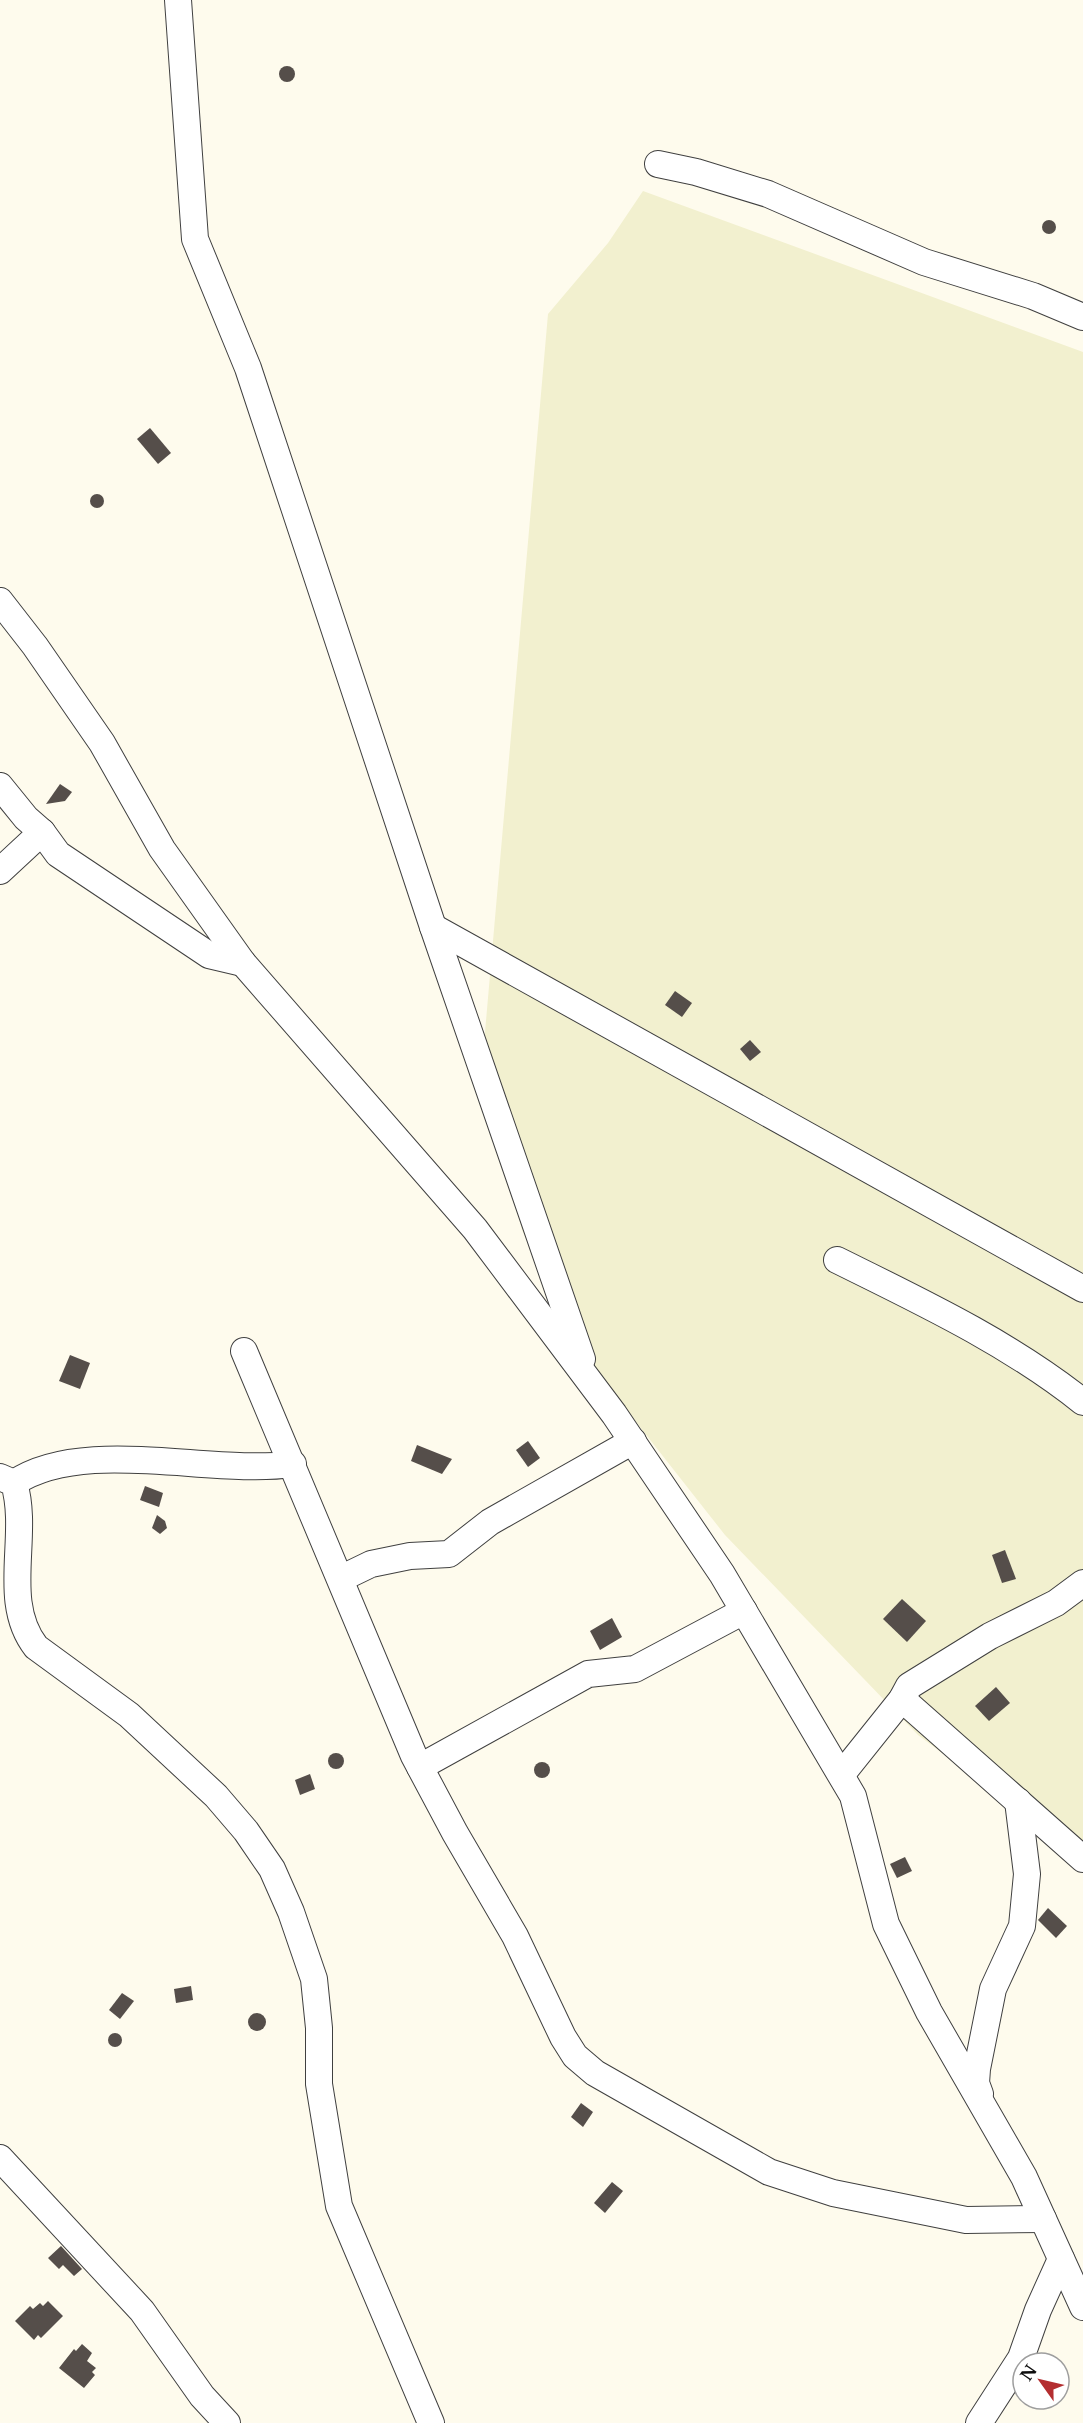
<svg xmlns="http://www.w3.org/2000/svg" width="1083" height="2423" font-family="'Libre Baskerville',serif">
<style>
.farmland{fill:#f2f0cf}
.building{fill:#554e4a}
.lines{fill:none;stroke-linecap:round;stroke-linejoin:round}
.minor-casing{stroke:#404040;stroke-width:28}
.minor{stroke:#fff;stroke-width:26}
</style>
<rect width="100%" height="100%" fill="#fefbed"/>
<path class="farmland" d="M643,191l440,161v1506l-165,-123 -193,-200 -148,-188 -55,-117 -39,-175 65,-741 60,-71z"/>
<g class="building">
<circle cx="287" cy="74" r="8"/>
<circle cx="1049" cy="227" r="7"/>
<path d="M150,428l21,25 -13,11 -21,-25z"/>
<circle cx="97" cy="501" r="7"/>
<path d="M60,784l12,8 -7,9 -19,3z"/>
<path d="M675,991l17,12 -10,14 -17,-12z"/>
<path d="M750,1040l11,12 -11,9 -10,-12z"/>
<path d="M70,1355l20,8 -10,26 -21,-8z"/>
<path d="M528,1441l12,17 -12,9 -12,-17z"/>
<path d="M417,1445l35,14 -10,15 -31,-13z"/>
<path d="M145,1486l18,7 -4,14 -19,-7z"/>
<path d="M157,1515l8,6 2,7 -7,6 -8,-6z"/>
<path d="M1005,1550l11,29 -14,4 -10,-28z"/>
<path d="M902,1599l24,22 -19,21 -24,-23z"/>
<path d="M612,1618l10,19 -22,13 -10,-19z"/>
<path d="M996,1687l14,16 -21,18 -14,-15z"/>
<circle cx="336" cy="1761" r="8"/>
<circle cx="542" cy="1770" r="8"/>
<path d="M310,1774l5,15 -15,6 -5,-15z"/>
<path d="M905,1857l7,14 -15,7 -7,-14z"/>
<path d="M1048,1908l19,18 -11,12 -18,-18z"/>
<path d="M191,1986l2,14 -17,3 -2,-14z"/>
<path d="M122,1993l12,8 -14,18 -11,-9z"/>
<circle cx="257" cy="2022" r="9"/>
<circle cx="115" cy="2040" r="7"/>
<path d="M581,2103l12,9 -10,15 -12,-10z"/>
<path d="M612,2182l11,9 -18,22 -11,-10z"/>
<path d="M61,2246l21,23 -8,7 -11,-11 -4,4 -11,-11z"/>
<path d="M48,2301l15,15 -22,22 -3,-3 -4,5 -19,-19 15,-15 3,3 7,-6 3,3z"/>
<path d="M82,2344l10,9 -5,8 9,7 -4,4 3,3 -11,13 -25,-20 15,-19 2,2z"/>
</g>
<g class="lines">
<defs>
<g id="minor">
<path d="M178,0l17,239 53,129 185,559 149,432"/>
<path d="M658,164l38,8 72,22 156,68 109,34 50,21"/>
<path d="M0,601l35,45 67,97 60,106 81,114 232,266 139,185 108,160 131,222 33,128 43,88 95,165 59,130"/>
<path d="M0,786l26,32 16,14 16,22 151,101 34,8"/>
<path d="M0,871l42,-39"/>
<path d="M433,927l650,362"/>
<path d="M837,1260c85,42 172,83 246,142"/>
<path d="M244,1351l170,405 41,77 60,103 48,101 12,19 20,17 174,99 64,21 133,27 77,-1"/>
<path d="M0,1477l14,6c16,53 -14,118 22,164l93,68 87,81 30,35 26,38 19,43 23,67 5,49v56l20,122 92,217"/>
<path d="M14,1483c70,-47 198,-7 279,-19"/>
<path d="M342,1578l29,-14 39,-8 39,-2 41,-32 143,-81"/>
<path d="M902,1699l181,160"/>
<path d="M420,1767l168,-93 47,-5 109,-58"/>
<path d="M842,1774l60,-75 7,-13 81,-50 66,-33 27,-20"/>
<path d="M980,2094l-4,-11 1,-14 16,-80 29,-63 5,-52 -9,-73"/>
<path d="M0,2158l142,153 60,85 25,27"/>
<path d="M979,2423l42,-65 17,-48 23,-51"/>
</g>
</defs>
<use href="#minor" class="minor-casing"/>
<use href="#minor" class="minor"/>
</g>
<g transform="translate(1041 2381) rotate(304)"><circle r="28" fill="#ffffff" stroke="#9e9e9e" stroke-width="1.5"/>
<path d="M0-4.5L10 22L0 15L-10 22Z" fill="#b42e30"/>
<text y="-9" font-size="16" font-weight="bold" text-anchor="middle" fill="#0d0d0d">N</text>
</g>
</svg>
